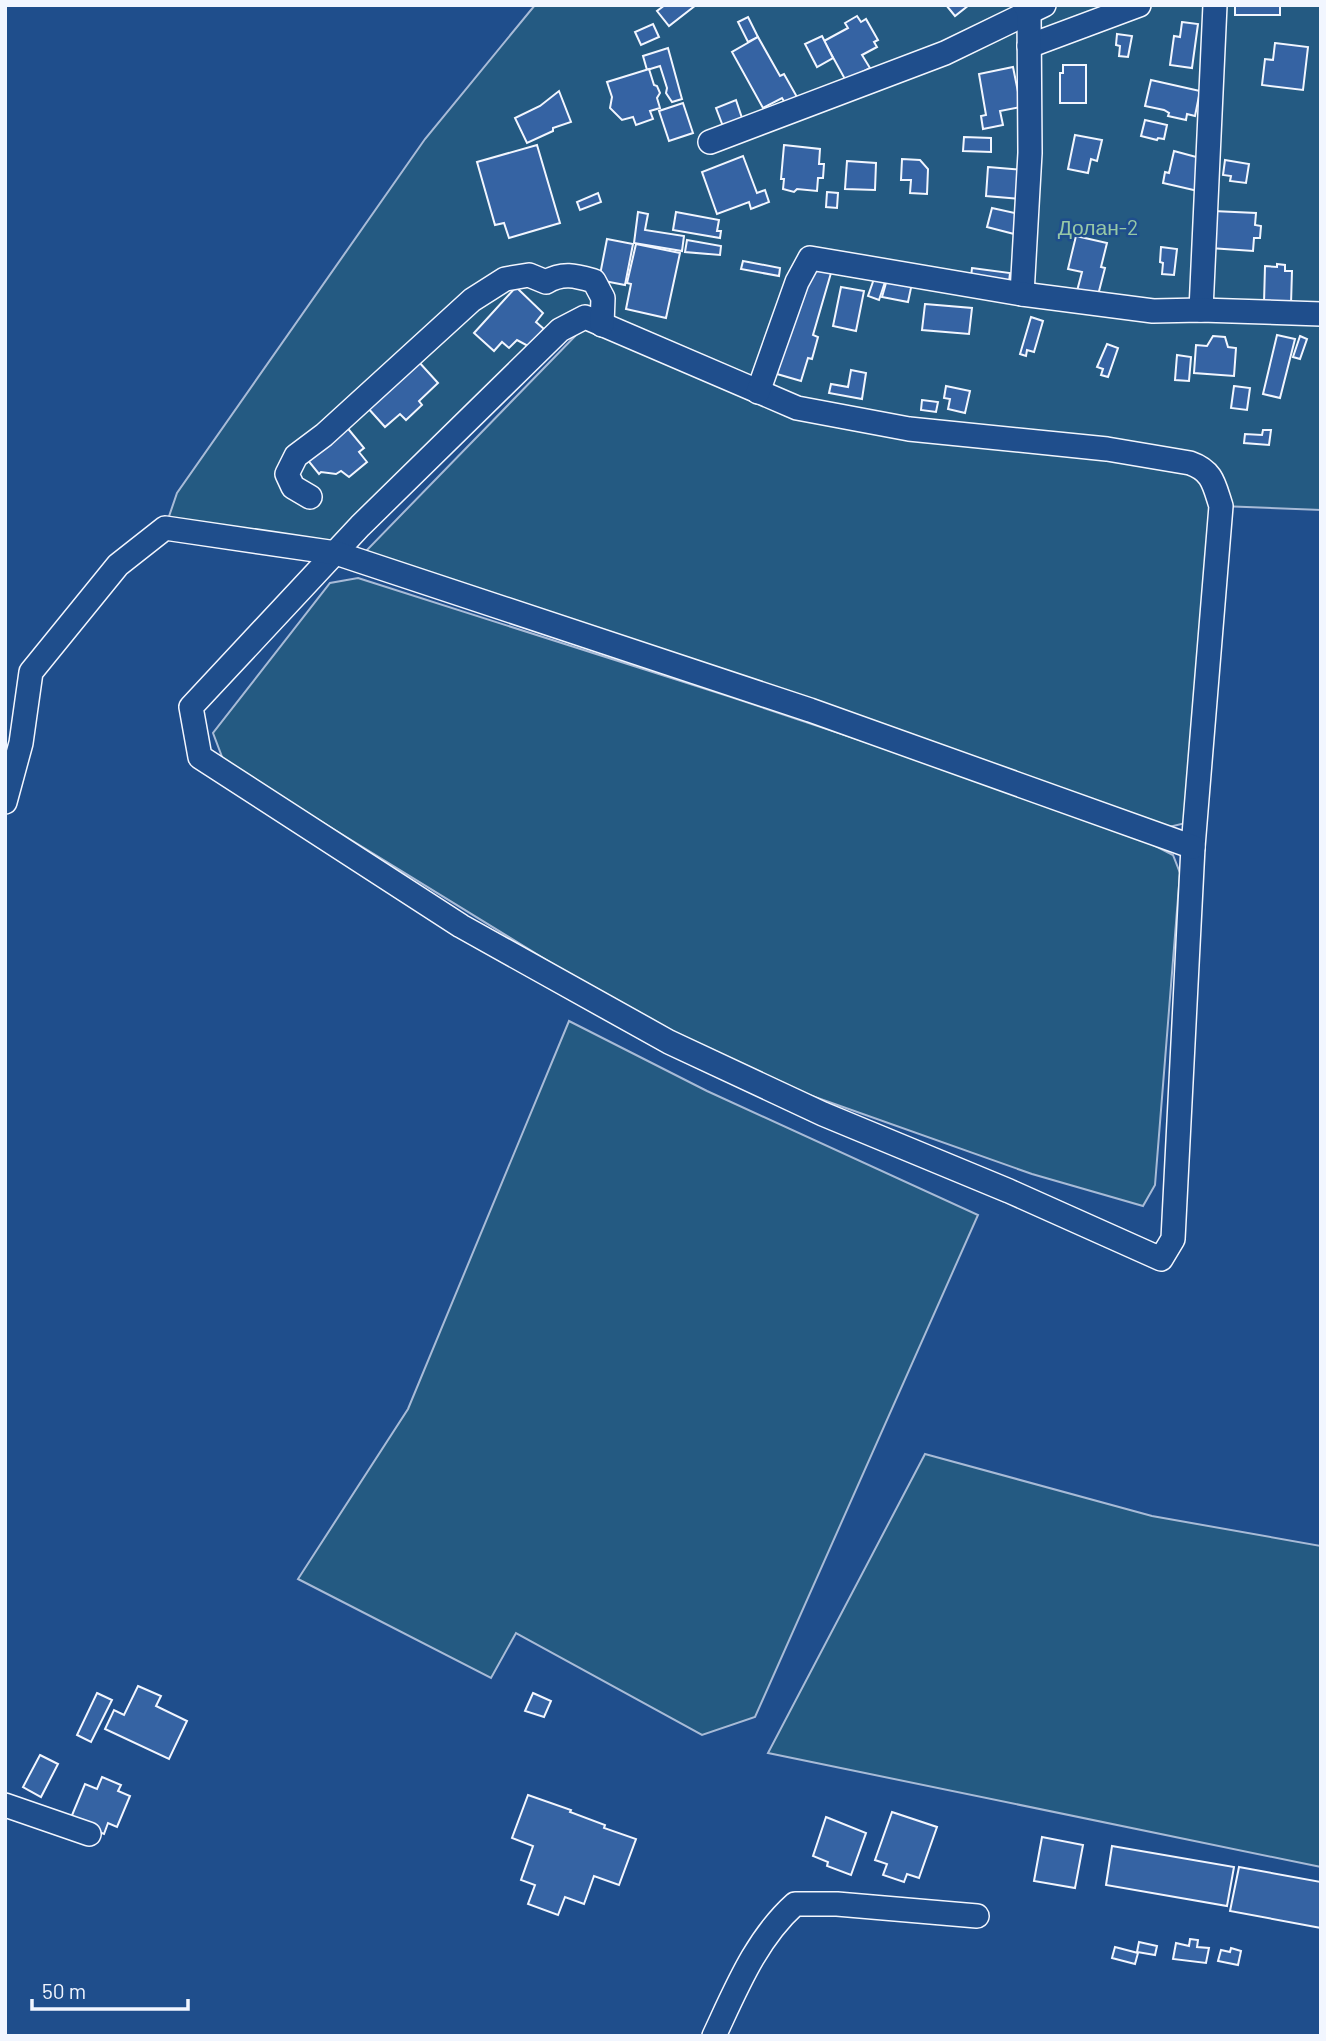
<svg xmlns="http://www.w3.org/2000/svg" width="1326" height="2041" font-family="Barlow,sans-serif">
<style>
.green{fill:#245a82;stroke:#a8bbd7;stroke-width:2}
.building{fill:#3563a3;stroke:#f2f6ff;stroke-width:2}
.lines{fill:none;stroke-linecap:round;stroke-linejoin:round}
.minor-casing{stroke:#f2f6ff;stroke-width:26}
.minor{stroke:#1f4e8c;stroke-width:23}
.labels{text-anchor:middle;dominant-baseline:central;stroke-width:5;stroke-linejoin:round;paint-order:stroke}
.park-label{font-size:21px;fill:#97c8a6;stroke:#1f4e8c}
</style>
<rect width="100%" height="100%" fill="#1f4e8c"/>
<g class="green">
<path d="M535,5h786v505l-100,-4 -10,-28 -414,-70 -212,-91 -249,236 -171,-25 12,-35 248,-354z"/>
<path d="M596,328l201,84 399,59 18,35 -24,316 -21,5 -804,-275 216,-222z"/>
<path d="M358,578l373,119 278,93 127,46 37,19 7,18 -25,312 -12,21 -111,-32 -234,-83 -159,-74 -415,-255 -11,-29 117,-150z"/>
<path d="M569,1021l138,70 271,124 -223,502 -53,18 -186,-102 -25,45 -193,-99 110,-170z"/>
<path d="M925,1454l227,62 169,30v321l-553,-114z"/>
</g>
<g class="building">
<path d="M665,5h31l-27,21 -12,-15z"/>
<path d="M946,5h23l-14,11z"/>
<rect x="1235" y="5" width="45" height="10"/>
<path d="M857,16l4,6 5,-3 12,21 -4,2 3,5 -15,8 8,13 -24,13 -22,-40 24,-13 -3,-5z"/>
<path d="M748,17l10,20 -10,5 -10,-20z"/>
<path d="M1182,22l16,2 -6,44 -22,-3 4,-29 6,1z"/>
<path d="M653,24l6,13 -18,8 -6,-13z"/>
<path d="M1117,34l15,2 -4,21 -9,-1 1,-10 -4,-1z"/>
<path d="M822,36l11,22 -16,9 -12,-23z"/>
<path d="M758,37l22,39 4,-2 13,23 -12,6 -3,-5 -19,10 -31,-56z"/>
<path d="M1275,43l33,4 -5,43 -41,-5 3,-26 8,1z"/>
<path d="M668,48l14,51 -10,3 -6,-9 1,-5 -7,-22 -13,4 -4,-14z"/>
<path d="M1063,65h23v38h-26v-30h3z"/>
<path d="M1013,67l8,40 -21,4 3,14 -20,4 -2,-13 5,-1 -7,-41z"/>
<path d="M649,69l5,16 3,1 3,7 -3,5 3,10 -10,3 3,8 -17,6 -3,-8 -11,3 -12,-12 2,-11 -5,-15z"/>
<path d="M1151,80l49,11 -5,25 -8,-2 -1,6 -18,-4 1,-3 -5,-3 -19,-4z"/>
<path d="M559,91l12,31 -18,6v3l-26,12 -12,-25 25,-12z"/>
<path d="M736,100l7,21 -19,8 -8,-21z"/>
<path d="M683,103l10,30 -24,8 -10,-30z"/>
<path d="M1145,120l22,5 -3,14 -6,-1 -1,2 -16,-4z"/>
<path d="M1075,135l27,5 -5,21 -6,-2 -3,14 -20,-4z"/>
<path d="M964,137l27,1v14l-28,-1z"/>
<path d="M537,145l23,78 -51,15 -5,-15 -9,2 -18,-63z"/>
<path d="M784,145l36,4 -1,15h5l-1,14h-5l-1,13 -20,-2 -3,3 -11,-3 1,-10h-3z"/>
<path d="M1174,151l26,7 -2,33 -35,-8 2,-11 4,1z"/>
<path d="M743,156l14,37 8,-3 4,12 -18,7 -2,-7 -32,12 -15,-42z"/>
<path d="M902,159l18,1 8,9 -1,25 -17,-1 1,-13h-10z"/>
<path d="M1225,160l24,4 -3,19 -16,-2 1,-5 -8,-1z"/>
<path d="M847,161l29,2 -1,27 -30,-1z"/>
<path d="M988,167l36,3 -2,29 -36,-3z"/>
<path d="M827,192l11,1 -1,15 -11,-1z"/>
<path d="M598,193l3,9 -21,8 -3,-8z"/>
<path d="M992,208l27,6 -5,20 -27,-7z"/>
<path d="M1213,211l43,2 -1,12 6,1 -1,12h-6l-1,13 -43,-3z"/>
<path d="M638,212l10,2 -3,16 39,6 -2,15 -48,-8z"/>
<path d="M676,212l43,8 -2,11h4l-1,7 -47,-8z"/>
<path d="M1076,236l31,7 -6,24 4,1 -7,27 -21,-4 5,-19 -14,-3z"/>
<path d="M607,239l26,5 -8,41 -26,-5z"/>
<path d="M687,240l34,6 -1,9 -35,-3z"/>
<path d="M636,244l44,9 -14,65 -40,-9 5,-25 -4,-1z"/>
<path d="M1161,247l16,2 -3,26 -12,-1 1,-11 -3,-1z"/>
<path d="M743,261l37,7 -1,8 -38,-7z"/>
<path d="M1277,264l8,1v6h7l-1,33 -27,-1 1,-37 12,1z"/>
<path d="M813,268l18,5 -18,62 5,2 -6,22 -4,-1 -7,23 -24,-7 24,-85z"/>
<path d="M972,268l38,5 -1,9 -38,-5z"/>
<path d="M875,276l11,3 -7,21 -11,-4z"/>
<path d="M891,278l21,5 -4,19 -26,-5 4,-14z"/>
<path d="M516,287l27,26 -7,9 8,7 -16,17 -11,-6 -8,8 -7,-6 -8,9 -20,-18z"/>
<path d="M841,287l23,4 -8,40 -23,-5z"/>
<path d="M925,304l47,4 -3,26 -47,-4z"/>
<path d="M1031,317l12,4 -9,31 -7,-2 -1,6 -6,-2z"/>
<path d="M1277,335l18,4 -15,59 -17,-4z"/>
<path d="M1213,336l12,1 3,10 8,1 -2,28 -40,-3 2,-28 11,1z"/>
<path d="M1300,336l7,3 -7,20 -7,-2z"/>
<path d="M1107,344l11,4 -10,29 -7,-2 2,-6 -6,-2z"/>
<path d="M1177,355l14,2 -2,24 -14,-1z"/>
<path d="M418,361l20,22 -19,18 3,4 -16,15 -6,-6 -15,13 -18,-20z"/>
<path d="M851,370l15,3 -4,26 -33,-6 2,-9 17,3z"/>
<path d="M946,386l24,5 -5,22 -17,-4 2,-10 -6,-1z"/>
<path d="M1234,386l16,2 -3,22 -16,-2z"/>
<path d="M922,400l16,2 -2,10 -15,-2z"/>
<path d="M345,425l19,23 -5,4 8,10 -18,15 -8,-6 -5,3 -15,-2 -2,2 -13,-16z"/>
<path d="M1263,430h8l-2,15 -25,-2 1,-9 17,1z"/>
<path d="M138,1686l23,10 -5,10 31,15 -18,38 -64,-30 9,-19 10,5z"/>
<path d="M97,1693l15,7 -21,42 -14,-7z"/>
<path d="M533,1693l18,8 -7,16 -19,-6z"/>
<path d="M40,1755l18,9 -17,33 -18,-10z"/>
<path d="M102,1777l19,8 -3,6 12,5 -13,31 -9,-4 -4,11 -34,-14 15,-36 12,5z"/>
<path d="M528,1795l43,15 -1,2 35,13 -1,3 32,11 -17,46 -25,-9 -10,28 -19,-7 -7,18 -30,-11 7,-19 -14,-5 12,-34 -21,-8z"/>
<path d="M892,1812l45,15 -18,51 -12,-4 -3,8 -21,-7 4,-11 -12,-4z"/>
<path d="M826,1817l40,16 -15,42 -24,-9 1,-4 -15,-6z"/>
<path d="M1042,1837l41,8 -8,43 -41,-7z"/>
<path d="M1112,1846l122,21 -7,39 -121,-21z"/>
<path d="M1239,1867l82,15v46l-91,-17z"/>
<path d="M1190,1939l8,1 -1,7 12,1 -3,15 -33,-4 3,-16 13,3z"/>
<path d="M1139,1942l18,4 -2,9 -18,-3z"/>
<path d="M1115,1947l23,6 -3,11 -23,-6z"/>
<path d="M1231,1948l10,3 -3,14 -20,-4 3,-11 9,2z"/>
</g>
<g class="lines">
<defs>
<g id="minor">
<path d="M1029,46l110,-41"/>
<path d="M710,142l235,-89 99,-48"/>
<path d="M1022,294l8,-141 -1,-141 -4,-7"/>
<path d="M1201,310l14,-305"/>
<path d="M585,317l212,91 112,21 198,20 83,14c23,8 24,22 31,43l-28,341 -20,392 -12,20 -152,-68 -186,-77 -154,-72 -208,-116 -261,-169 -9,-50 169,-181 200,-196z"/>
<path d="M758,392l39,-110 13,-24 212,36 131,17 48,-1 120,4"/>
<path d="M310,497l-17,-10 -6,-13 9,-18 28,-21 148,-135 33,-21 24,-4 17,7c17,-10 30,-6 48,-1l9,17 -1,27"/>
<path d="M5,802l16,-59 10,-71 87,-107 47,-37 171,25 474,157 383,137"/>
<path d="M5,1805l84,29"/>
<path d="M714,2036c22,-47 42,-97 81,-132h42l140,12"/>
</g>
</defs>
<use href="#minor" class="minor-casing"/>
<use href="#minor" class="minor"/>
</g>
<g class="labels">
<g class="park-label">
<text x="1098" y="226">Долан-2</text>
</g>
</g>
<rect width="1326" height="2041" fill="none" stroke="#f2f6ff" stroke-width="14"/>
<path d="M32 1999v10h156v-10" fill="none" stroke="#f2f6ff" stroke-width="3.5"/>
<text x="42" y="1999" font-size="21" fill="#f2f6ff" stroke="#1f4e8c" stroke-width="5" paint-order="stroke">50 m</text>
</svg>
